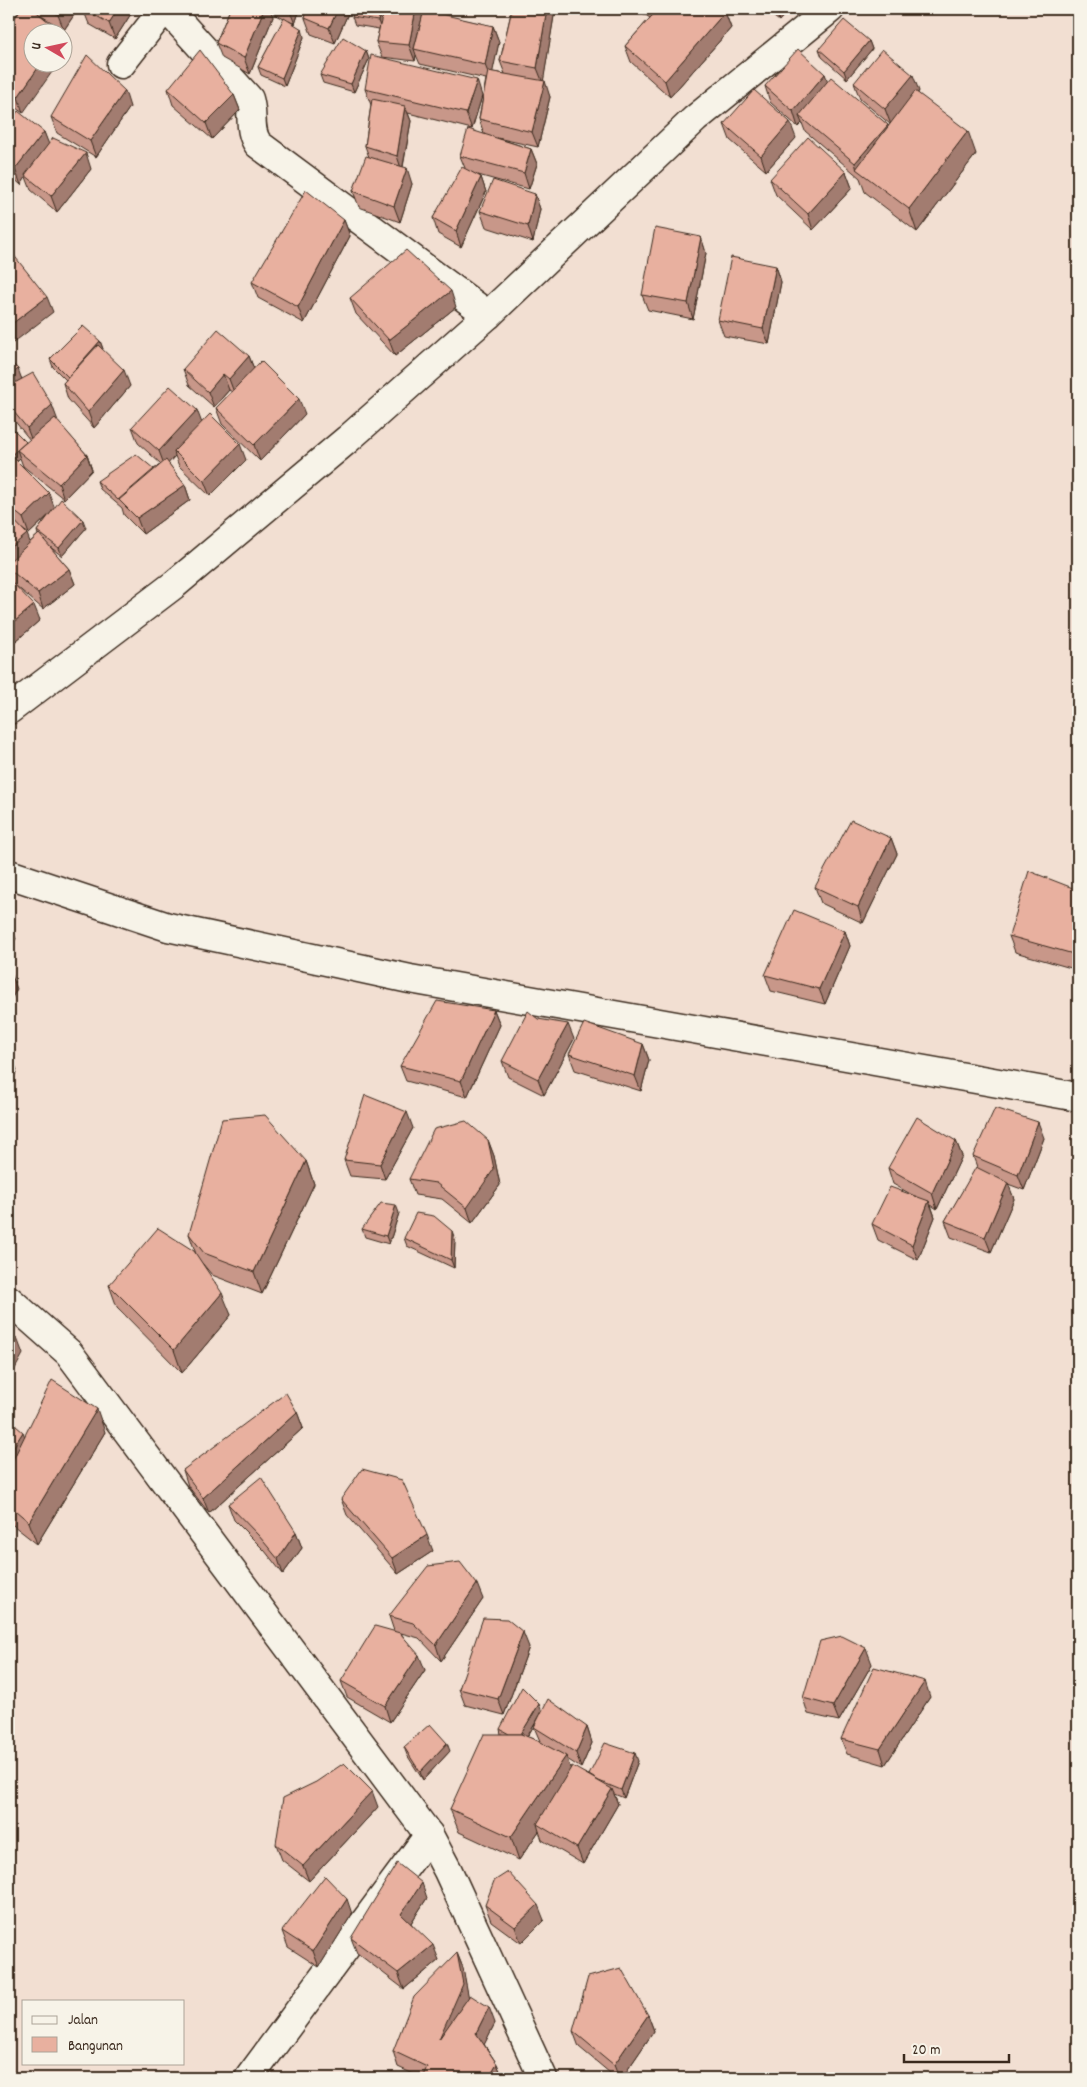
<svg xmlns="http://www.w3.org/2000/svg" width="1087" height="2087" font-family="Dekko,sans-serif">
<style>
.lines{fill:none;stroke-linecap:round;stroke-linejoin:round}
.minor-casing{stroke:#3b2a1e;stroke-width:31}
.minor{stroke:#f7f3e8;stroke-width:28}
.wall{fill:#c89789;stroke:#3b2a1e;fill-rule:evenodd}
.shaded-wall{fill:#a27b6f;stroke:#3b2a1e}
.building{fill:#e8b09f;stroke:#3b2a1e}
</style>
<rect width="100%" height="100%" fill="#f2dfd2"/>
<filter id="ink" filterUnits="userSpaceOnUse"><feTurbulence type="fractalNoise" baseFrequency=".02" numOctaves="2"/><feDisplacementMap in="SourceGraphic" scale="10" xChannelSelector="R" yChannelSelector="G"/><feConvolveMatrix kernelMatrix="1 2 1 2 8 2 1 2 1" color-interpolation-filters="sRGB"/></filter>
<g filter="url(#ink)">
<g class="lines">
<defs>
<g id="minor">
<path d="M167,9l82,90c5,16 -1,31 9,45l230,171"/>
<path d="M121,64l43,-55"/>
<path d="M9,710l166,-126 173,-145 140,-124 207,-196 135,-110"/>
<path d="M9,874l159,53 242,52 668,118"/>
<path d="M9,1300l60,53 360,482 19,36 95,207"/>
<path d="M249,2078l180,-243"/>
</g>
</defs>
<use href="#minor" class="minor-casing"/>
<use href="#minor" class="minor"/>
</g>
<g class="wall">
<path d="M21,9h57l-14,21 -24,-15 -17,98 -14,-10v-77z"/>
<path d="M83,9h51l-19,30 -26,-15z"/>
<path d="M230,9h70l-5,15 -6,-3 15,16 -19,49 -24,-11 -3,-8 26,-48 -13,-7 2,5 -23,57 -28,-16 -6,-15z"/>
<path d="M308,9h42l-15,34 -24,-9 -6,-16z"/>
<path d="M355,9h68l1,2 69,15 6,16 -7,30 13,2 -5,-13 12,-52h40l2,7 -11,65 7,16 -12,50 -41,-9 34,11 6,15 -8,25 -51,-14 3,2 5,15 -25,55 -23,-13 -5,-16 32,-50 -5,-12 24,-22 -5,-15 7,-40 -66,-15 -4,-9 -1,6 -33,-4 -6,-15 3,-13 -24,-4 -3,-8z"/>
<path d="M450,9h15l-1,4z"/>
<path d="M637,9h84l4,3 6,16 -61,69 -39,-35 -6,-16 25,-28z"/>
<path d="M764,9h25l-10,12z"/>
<path d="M869,41l3,8 -25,30 -25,-22 -3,-8z"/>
<path d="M366,51l3,8 -15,33 -31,-9 -3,-8z"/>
<path d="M825,74l2,7 61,44v2l2,-3 -30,-25 -6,-16 65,8 -1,2 58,61 -59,78 -52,-40 -5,-14 -55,-47 -3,-8 -4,4 -28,-25 -5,-16z"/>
<path d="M168,89l66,6 6,15 -28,29 -39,-34z"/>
<path d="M365,89l117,7 -10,33 -64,-16 3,8 -8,46 9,17 -12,38 -41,-15 -6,-16 16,-34 -4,-11 6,-41z"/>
<path d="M130,107l-34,50 -39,-24 -6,-16z"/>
<path d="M9,124l35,8 4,12 43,25 -34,43 -26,-22 -5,-13 -5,8 -12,-11z"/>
<path d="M724,124l72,14 -30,33 -36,-31z"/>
<path d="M846,172l6,16 -39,42 -37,-35 -6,-16z"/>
<path d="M535,194l5,15 -7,33 -47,-15 -6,-16z"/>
<path d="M344,220l6,16 -46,87 -46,-25 -6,-16z"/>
<path d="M701,237l5,16 -13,66 -45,-9 -6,-15z"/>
<path d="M776,266l5,16 -12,62 -45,-8 -6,-16z"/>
<path d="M350,298l106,9 -61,49 -39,-42z"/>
<path d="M100,341l3,8 -1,1 28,36 -36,42 -26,-29 -5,-16 3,-3 -13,-13 -3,-8z"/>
<path d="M249,356l5,13 51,45 -45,47 -38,-37 -6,-16 16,-16 -3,-2 -15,17 -25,-22 -6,-16z"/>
<path d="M9,360l13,19 30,26 5,16 30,34 5,15 -28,29 -41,-33 -3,-8 -4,3 38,47 32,20 -24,28 -13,-10 20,23 6,15 -32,25 -28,-24 25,35 -31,27v-68l1,1 -1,-3v-152l17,18 4,-3 -21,-26zM49,515l-12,16 1,4 -8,7 -8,-13 7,5z"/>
<path d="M202,422l44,38 -36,36 -31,-30 -4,-10 -7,7 17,22 5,15 -47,34 -19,-19 -2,-7 -22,-19 -3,-8 57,-12 7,-5 -23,-21 -6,-16z"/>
<path d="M891,838l6,16 -34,69 -42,-20 -6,-16z"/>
<path d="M1078,890v80l-63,-18 -6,-16z"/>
<path d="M845,931l5,15 -25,58 -54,-13 -6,-16z"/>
<path d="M494,1010l6,15 -33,72 -61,-16 -6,-15z"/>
<path d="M538,1019l36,20 -30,56 -36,-18 -6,-16z"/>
<path d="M643,1044l6,16 -8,31 -66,-21 -6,-16z"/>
<path d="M413,1128l-28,51 -35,-3 -6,-16z"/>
<path d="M1044,1138l-20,52 -16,-6 6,15 -23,53 -40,-15 -6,-16 32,-54 -4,-11z"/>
<path d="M488,1140l6,16 6,29 -28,38 -30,-24 -27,-4 -6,-16z"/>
<path d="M956,1141l6,15 -25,53 -6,-4 4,12 -17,43 -40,-20 -6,-16 42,-28 -21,-12 -5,-16z"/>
<path d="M306,1161l8,23 -52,110 -50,-19 -10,-12 29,52 -49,58 -65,-66 -8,-22 87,-31 -7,-20z"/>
<path d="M399,1213l-10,31 -24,-7 -3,-8z"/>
<path d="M404,1238l51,1 -1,29 -47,-22z"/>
<path d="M297,1412l6,16 -94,85 -21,-27 -5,-16z"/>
<path d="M9,1420l15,16 81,-4 -68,112 -28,-22z"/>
<path d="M341,1499l92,52 -35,23 -51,-59z"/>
<path d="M228,1504l68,28 6,16 -19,26 -18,-23 -31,-31z"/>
<path d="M483,1599l-42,62 -22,-23 -18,-5 24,37 -35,52 -43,-25 -6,-16 53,-50 -5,-15z"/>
<path d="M529,1647l-25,68 -39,-10 -6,-16z"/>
<path d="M872,1664l-33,57 -31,-7 -5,-16z"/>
<path d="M930,1697l-45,68 -38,-11 -6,-15z"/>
<path d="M542,1711l45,16 5,16 -11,25 -14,-9 3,9 19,7 49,-14 -14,37 -10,-4 4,10 -35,60 -41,-24 -3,-9 -20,29 -60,-28 -9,-23 51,-75 -1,-5zM539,1717l-5,10 6,14 -13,-4z"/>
<path d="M404,1747l46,4 -27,29 -16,-25z"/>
<path d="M378,1807l-69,74 -27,-21 -6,-16z"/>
<path d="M427,1898l-16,25 28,37 -35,29 -47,-36 -6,-15z"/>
<path d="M485,1905l59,15 -23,23 -30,-22z"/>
<path d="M352,1914l-33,53 -31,-20 -6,-16z"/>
<path d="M457,1953l6,15 5,30 27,25 -11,21 13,20 6,14h-81l-24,-11 -5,-16z"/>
<path d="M648,2015l6,16 -32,47h-6l-37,-31 -6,-16z"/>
</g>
<g class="shaded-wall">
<path d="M62,9h16l-14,21 -6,-15z"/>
<path d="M118,9h16l-19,30 -6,-16z"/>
<path d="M264,9h6l3,8 -23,57 -6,-16z"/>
<path d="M289,9h11l-5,15z"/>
<path d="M338,9h12l-15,34 -6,-15z"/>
<path d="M382,9h5l-6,20 -3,-8z"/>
<path d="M416,9h7l1,2 -10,38 2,6 -1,6 -6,-16z"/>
<path d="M547,9h5l2,7 -11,67 -6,-15z"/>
<path d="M649,9h13l-9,11z"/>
<path d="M775,9h14l-10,12z"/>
<path d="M725,12l6,16 -61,69 -5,-16z"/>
<path d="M493,26l6,16 -8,38 -6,-15z"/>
<path d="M302,29l2,8 -19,49 -3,-8z"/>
<path d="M63,34l6,16 -7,8v-23z"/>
<path d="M869,41l3,8 -25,30 -3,-8z"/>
<path d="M366,51l3,8 -15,33 -3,-8z"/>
<path d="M42,62h17l-36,51 -5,-16z"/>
<path d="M825,74l6,16 -32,26 3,7 -4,4 -5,-16z"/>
<path d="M913,75l6,16 -28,34 -6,-16z"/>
<path d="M477,80l5,16 -10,33 -6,-16z"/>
<path d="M545,81l5,16 -12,50 -6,-15z"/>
<path d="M125,91l5,16 -34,50 -6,-16z"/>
<path d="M234,95l6,15 -28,29 -6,-16z"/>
<path d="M405,106l6,15 -9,50 -5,-15z"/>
<path d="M790,122l6,16 -30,33 -5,-15z"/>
<path d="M888,125l5,16 -36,29 -2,-7z"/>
<path d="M968,131l8,23 -59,78 -8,-23z"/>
<path d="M44,132l6,15 -25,28 1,2 -5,8 -6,-16z"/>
<path d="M531,149l6,15 -8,25 -5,-16z"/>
<path d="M86,153l5,16 -34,43 -6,-16z"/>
<path d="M407,168l5,16 -12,38 -6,-16z"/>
<path d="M846,172l6,16 -39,42 -5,-16z"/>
<path d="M481,177l5,15 -25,55 -5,-16z"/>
<path d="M535,194l5,15 -7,33 -5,-16z"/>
<path d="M344,220l6,16 -46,87 -6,-16z"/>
<path d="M701,237l5,16 -13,66 -5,-16z"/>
<path d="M776,266l5,16 -12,62 -6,-15z"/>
<path d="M451,291l5,16 -61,49 -6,-16z"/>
<path d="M47,297l6,15 -44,34v-20z"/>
<path d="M100,341l3,8 -32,36 -3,-8z"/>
<path d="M249,356l6,16 -20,23 -6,-16z"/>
<path d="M18,369l6,16 -15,12v-20z"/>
<path d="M124,370l6,16 -36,42 -6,-16z"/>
<path d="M223,374l6,16 -15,17 -6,-15z"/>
<path d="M299,399l6,15 -45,47 -6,-16z"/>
<path d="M52,405l6,16 -25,23 -6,-16z"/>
<path d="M197,410l6,16 -29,25 1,5 -10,11 -6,-16z"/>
<path d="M240,444l6,16 -36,36 -6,-15z"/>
<path d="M17,450l3,8 -11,10v-11z"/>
<path d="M87,455l5,15 -28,29 -5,-15z"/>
<path d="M185,485l5,15 -47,34 -6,-16z"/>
<path d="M49,493l6,16 -26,25 -6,-16z"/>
<path d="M83,520l3,8 -24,28 -3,-8z"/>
<path d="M27,534l6,16 -24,19v-20z"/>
<path d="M69,569l6,15 -32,25 -5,-16z"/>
<path d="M34,605l6,15 -31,27v-21z"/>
<path d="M891,838l6,16 -34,69 -5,-16z"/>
<path d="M10,923l6,16 -7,8v-22z"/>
<path d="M845,931l5,15 -25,58 -6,-15z"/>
<path d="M11,973l6,16 -8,14v-26z"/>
<path d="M494,1010l6,15 -33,72 -6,-16z"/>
<path d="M568,1024l6,15 -30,56 -6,-16z"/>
<path d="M643,1044l6,16 -8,31 -6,-15z"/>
<path d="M11,1055l6,15 -8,19v-29z"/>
<path d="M407,1112l6,16 -28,51 -5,-15z"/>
<path d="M1038,1122l6,16 -20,52 -6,-15z"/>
<path d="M488,1140l6,16 6,29 -28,38 -5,-15z"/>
<path d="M956,1141l6,15 -25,53 -5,-16z"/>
<path d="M306,1161l8,23 -52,110 -8,-22z"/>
<path d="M1008,1183l6,16 -23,53 -6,-15z"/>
<path d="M929,1201l6,16 -17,43 -6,-15z"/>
<path d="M396,1205l3,8 -10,31 -3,-8z"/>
<path d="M452,1231l3,8 -1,29 -3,-8z"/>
<path d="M222,1293l9,22 -49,58 -8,-23z"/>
<path d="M17,1338l6,16 -14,26v-26z"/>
<path d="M97,1409l8,23 -68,112 -8,-22z"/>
<path d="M297,1412l6,16 -94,85 -6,-15z"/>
<path d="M23,1432l6,15 -20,32v-25z"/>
<path d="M296,1532l6,16 -19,26 -5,-15z"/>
<path d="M427,1535l6,16 -35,23 -6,-16z"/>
<path d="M477,1584l6,15 -42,62 -5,-16z"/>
<path d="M523,1632l6,15 -25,68 -6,-16z"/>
<path d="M866,1648l6,16 -33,57 -6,-15z"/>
<path d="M419,1655l6,15 -35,52 -5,-16z"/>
<path d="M925,1681l5,16 -45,68 -5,-16z"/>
<path d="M539,1704l3,8 -21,35 -3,-8z"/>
<path d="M587,1727l5,16 -11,25 -5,-15z"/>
<path d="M447,1743l3,8 -27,29 -3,-8z"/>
<path d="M635,1753l3,8 -14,37 -3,-8z"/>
<path d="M566,1756l8,23 -37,45 2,7 -20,29 -8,-23z"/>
<path d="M612,1789l6,15 -35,60 -6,-16z"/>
<path d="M372,1791l6,16 -69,74 -6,-15z"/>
<path d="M422,1883l5,15 -20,31 -6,-15z"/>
<path d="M347,1899l5,15 -33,53 -6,-16z"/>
<path d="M538,1905l6,15 -23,23 -6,-16z"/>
<path d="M433,1945l6,15 -35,29 -6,-16z"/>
<path d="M457,1953l6,15 6,31 -30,40z"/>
<path d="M489,2007l6,16 -13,26 -6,-16z"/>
<path d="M648,2015l6,16 -32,47h-3l-5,-13z"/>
<path d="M497,2064l6,14h-14z"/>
</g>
<g class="building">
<path d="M21,9h12l28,23h-29v30h10l-24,35 -9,-6v-65z"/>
<path d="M49,9h13l-4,6z"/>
<path d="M84,9h34l-9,14z"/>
<path d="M230,9h34l-20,49 -28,-15z"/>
<path d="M308,9h30l-9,19 -24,-10z"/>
<path d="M355,9h27l-4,12 -26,-4z"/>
<path d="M384,9h32l-7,36 -33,-3z"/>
<path d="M512,9h35l-10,59 -37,-7z"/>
<path d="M658,9h63l4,3 -60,69 -40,-35z"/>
<path d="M424,10l69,16 -8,39 -71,-16z"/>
<path d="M284,18l18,11 -20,49 -24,-11z"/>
<path d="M844,20l25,21 -25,30 -25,-22z"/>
<path d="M343,37l23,14 -15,33 -31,-9z"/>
<path d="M798,49l27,25 -32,37 -28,-25z"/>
<path d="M882,49l31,26 -28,34 -31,-26z"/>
<path d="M200,50l34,45 -28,28 -38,-34z"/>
<path d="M87,55l38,36 -35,50 -39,-24z"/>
<path d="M371,55l106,25 -11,33 -101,-24z"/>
<path d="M488,71l57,10 -13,51 -53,-13z"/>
<path d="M831,77l57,48 -33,38 -56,-47z"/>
<path d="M754,90l36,32 -29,34 -37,-32z"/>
<path d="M915,91l53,40 -59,78 -53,-40z"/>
<path d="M372,99l33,7 -8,50 -32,-10z"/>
<path d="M18,111l26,21 -29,37 -6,-6v-39z"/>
<path d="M468,129l63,20 -7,24 -64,-17z"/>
<path d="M808,137l38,35 -38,42 -38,-35z"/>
<path d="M53,138l33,15 -35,43 -26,-21z"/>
<path d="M366,156l41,12 -13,38 -41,-15z"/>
<path d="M462,167l19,10 -25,54 -23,-13z"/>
<path d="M493,180l42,14 -7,32 -48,-15z"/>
<path d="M306,190l38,30 -46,87 -46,-25z"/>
<path d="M655,228l46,9 -13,66 -46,-8z"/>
<path d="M406,250l45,41 -62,49 -39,-42z"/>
<path d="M12,253l35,44 -38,29v-70z"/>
<path d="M731,257l45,9 -13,63 -45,-9z"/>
<path d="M83,326l17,15 -32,36 -18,-18z"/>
<path d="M218,329l31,27 -20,23 -6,-5 -15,18 -25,-23z"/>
<path d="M98,345l26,25 -36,42 -25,-29z"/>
<path d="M9,360l9,9 -9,8z"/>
<path d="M261,361l38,38 -45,46 -38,-37z"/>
<path d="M33,373l19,32 -25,23 -18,-22v-20z"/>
<path d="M170,386l27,24 -38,41 -27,-24z"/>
<path d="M210,414l30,30 -36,37 -30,-30z"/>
<path d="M55,418l32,37 -28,29 -42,-34z"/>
<path d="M9,425l17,17 -17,15z"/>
<path d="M136,454l18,15 -36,31 -21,-19z"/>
<path d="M14,458l35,35 -26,25 -14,-11v-44z"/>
<path d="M166,460l19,25 -48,33 -18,-18z"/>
<path d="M61,499l22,21 -24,28 -22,-17z"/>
<path d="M9,515l18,19 -18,15z"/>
<path d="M39,534l30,35 -31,24 -29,-24v-7z"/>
<path d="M9,579l25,26 -25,21z"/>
<path d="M851,820l40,18 -33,69 -43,-20z"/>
<path d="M1029,871l49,19v61l-1,4 -68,-19z"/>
<path d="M794,910l51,21 -26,58 -54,-14z"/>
<path d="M437,1001l57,9 -33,71 -61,-15z"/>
<path d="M528,1011l10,8 30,5 -30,55 -36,-18z"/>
<path d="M584,1023l59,21 -8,32 -66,-22z"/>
<path d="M9,1051l2,4 -2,5z"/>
<path d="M365,1095l42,17 -27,52 -36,-4z"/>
<path d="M995,1108l43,14 -20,53 -45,-19z"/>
<path d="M265,1115l41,46 -52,111 -50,-19 -15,-19 33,-115z"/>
<path d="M917,1117l39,24 -24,52 -44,-25z"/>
<path d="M466,1121l22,19 6,29 -27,39 -31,-25 -27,-4 25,-50z"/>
<path d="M976,1167l32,16 -23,54 -40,-16z"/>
<path d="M890,1187l39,14 -17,44 -40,-21z"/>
<path d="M381,1203l15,2 -10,31 -24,-7z"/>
<path d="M416,1213l18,3 18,15 -1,29 -47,-22z"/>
<path d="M158,1228l36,23 28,42 -48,57 -65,-65z"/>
<path d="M9,1333l8,5 -8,16z"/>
<path d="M52,1380l45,29 -68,113 -20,-17v-37z"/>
<path d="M286,1393l11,19 -94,86 -20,-28z"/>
<path d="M9,1420l14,12 -14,22z"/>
<path d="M362,1469l40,11 25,55 -35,23 -51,-59z"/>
<path d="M261,1477l35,55 -18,27 -19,-23 -31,-32z"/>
<path d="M460,1562l17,22 -41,61 -23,-22 -24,-7 39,-50z"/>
<path d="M483,1618l24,1 16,13 -25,67 -39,-10z"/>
<path d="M375,1626l25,7 19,22 -34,51 -44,-25z"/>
<path d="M842,1636l24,12 -33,58 -30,-8 17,-57z"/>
<path d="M874,1667l51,14 -45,68 -39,-10z"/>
<path d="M522,1687l17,17 -18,30h-12l-9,-5z"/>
<path d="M548,1699l39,28 -11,26 -42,-26z"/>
<path d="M430,1724l17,19 -27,29 -16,-25z"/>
<path d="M484,1734h37l17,7 28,15 -55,81 -61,-28z"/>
<path d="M605,1743l30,10 -14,37 -22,-9 -10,-6z"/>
<path d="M344,1763l28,28 -69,75 -27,-22 7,-46 33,-16z"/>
<path d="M572,1766l40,23 -35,59 -40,-24z"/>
<path d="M397,1863l25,20 -21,31 32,31 -35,28 -47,-35z"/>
<path d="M508,1872l30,33 -23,22 -30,-22 9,-24z"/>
<path d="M325,1876l22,23 -34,52 -31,-20z"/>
<path d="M457,1953l6,31 -24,55 31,-44 19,12 -13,26 21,31 -8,14h-67l5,-11 -34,-16 21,-54z"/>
<path d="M621,1968l27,47 -34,50 -41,-34 15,-54z"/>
</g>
</g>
<rect width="1087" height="2087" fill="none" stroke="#f7f3e8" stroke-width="30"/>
<rect x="15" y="15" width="1057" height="2057" fill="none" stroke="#3b2a1e" stroke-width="2" filter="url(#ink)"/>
<rect x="22" y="2000" width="162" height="65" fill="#f7f3e8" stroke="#aca397"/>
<rect x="32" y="2016" width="25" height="8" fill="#f7f3e8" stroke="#aca397"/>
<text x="68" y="2024" font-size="15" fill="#3b2a1e">Jalan</text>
<rect x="32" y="2037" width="25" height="15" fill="#e8b09f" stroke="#aca397"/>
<text x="68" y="2050" font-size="15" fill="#3b2a1e">Bangunan</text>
<g transform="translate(48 48) rotate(279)"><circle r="24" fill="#f7f3e8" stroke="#aca397"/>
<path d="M0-4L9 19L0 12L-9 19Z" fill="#d1495b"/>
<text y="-8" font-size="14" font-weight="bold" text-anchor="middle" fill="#3b2a1e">U</text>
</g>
<path d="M904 2054v8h105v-8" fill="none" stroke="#3b2a1e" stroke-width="2.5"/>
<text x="912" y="2054" font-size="15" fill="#3b2a1e" stroke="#f7f3e8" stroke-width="4" paint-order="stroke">20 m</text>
</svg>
